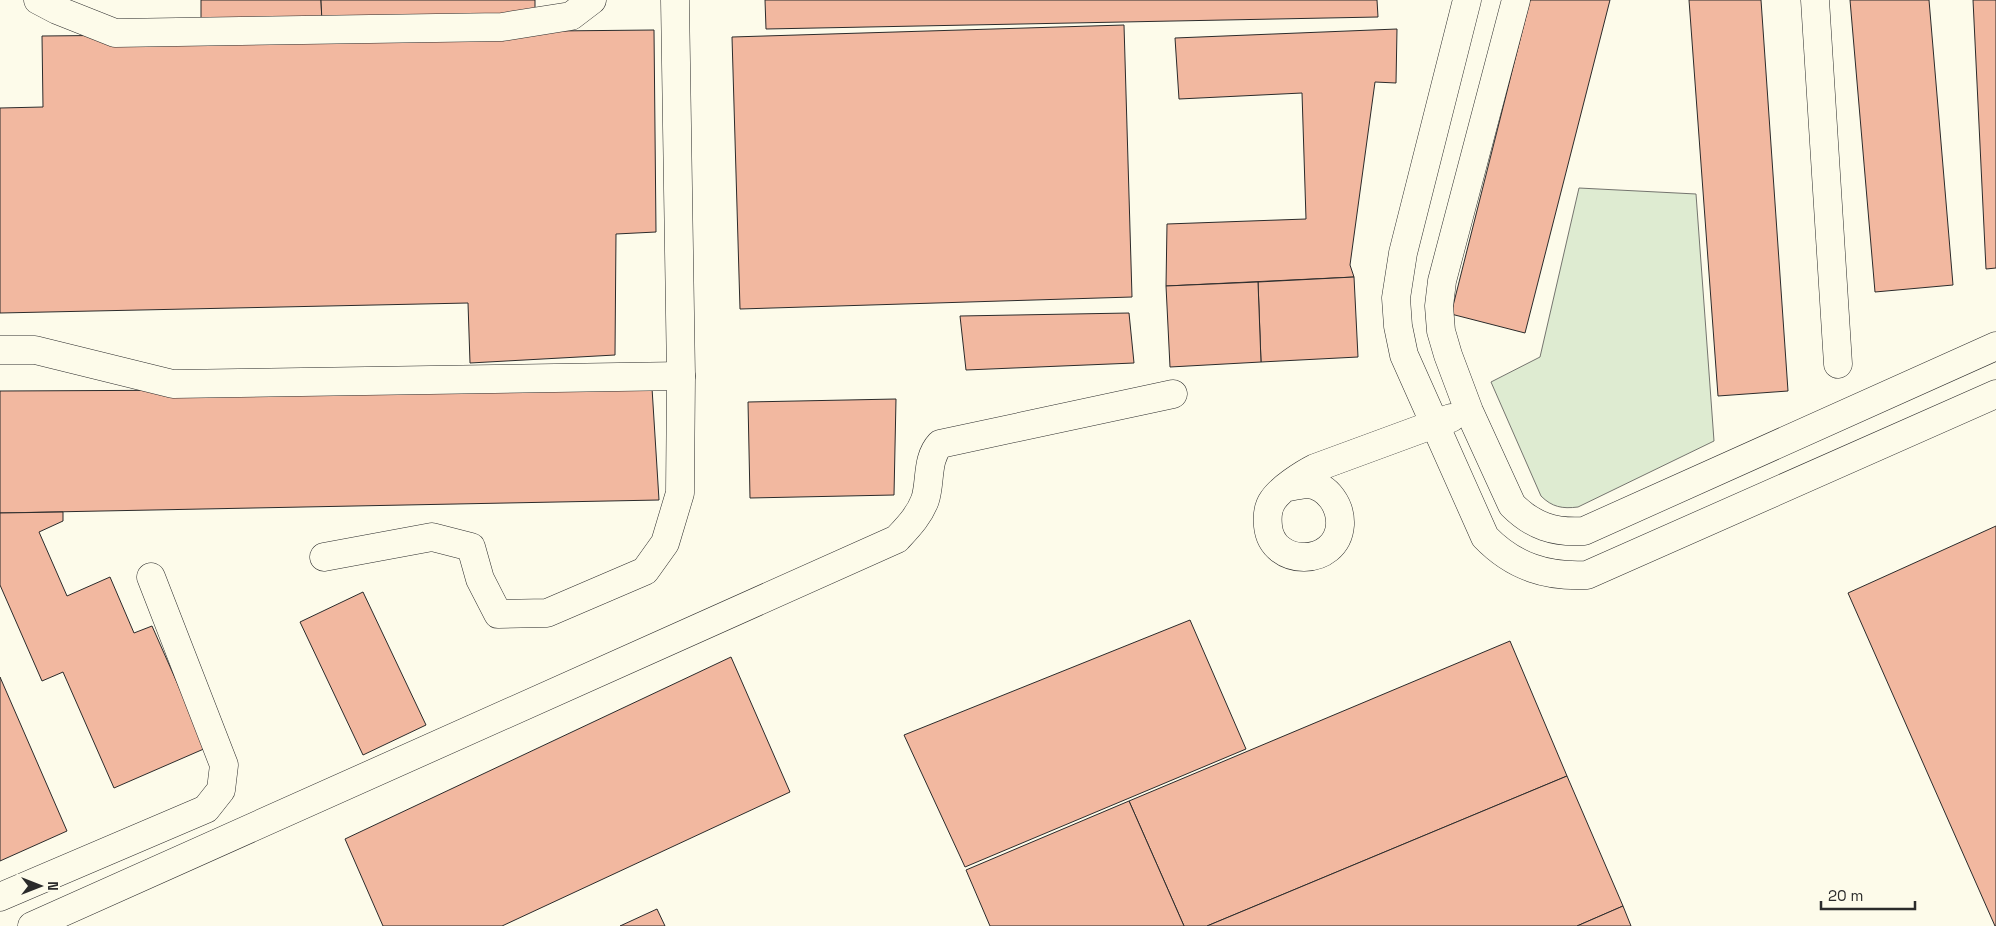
<svg xmlns="http://www.w3.org/2000/svg" width="1996" height="926" font-family="'Space Grotesk',sans-serif">
<style>
.green{fill:#deebd1;stroke:#74746e}
.building{fill:#f2b8a0;stroke:#2b2b2b}
.lines{fill:none;stroke-linecap:round;stroke-linejoin:round}
.minor-casing{stroke:#2b2b2b;stroke-width:29}
.minor{stroke:#fdfbea;stroke-width:28}
</style>
<rect width="100%" height="100%" fill="#fdfbea"/>
<path class="green" d="M1579,188l117,6 18,247 -136,66c-16,2 -26,0 -37,-11l-50,-114 49,-25z"/>
<g class="building">
<path d="M201,0h120l1,23 -121,3z"/>
<path d="M321,0h214v18l-213,5z"/>
<path d="M765,0h612l1,17 -612,12z"/>
<path d="M1530,0h80l-85,333 -74,-19z"/>
<path d="M1689,0h72l27,391 -70,5z"/>
<path d="M1850,0h79l24,285 -78,7z"/>
<path d="M1973,0h23v268l-10,1z"/>
<path d="M1124,25l8,272 -392,12 -8,-272z"/>
<path d="M1397,29l-1,54 -21,-1 -25,183 4,12 -188,9 1,-62 139,-5 -4,-126 -123,6 -4,-61z"/>
<path d="M654,30l2,202 -40,2 -1,121 -145,8 -2,-60 -468,10v-205l43,-1 -1,-71z"/>
<path d="M1354,277l4,80 -97,5 -3,-80z"/>
<path d="M1258,282l3,80 -91,5 -4,-81z"/>
<path d="M1129,313l5,50 -168,7 -6,-54z"/>
<path d="M652,388l7,112 -659,13v-122z"/>
<path d="M896,399l-2,96 -144,3 -2,-96z"/>
<path d="M63,512v9l-24,11 28,64 43,-19 24,56 18,-7 54,122 -92,40 -51,-116 -21,9 -42,-96v-72z"/>
<path d="M1996,526v400h-1l-147,-333z"/>
<path d="M363,592l63,133 -63,30 -63,-133z"/>
<path d="M1190,620l56,129 -281,118 -61,-132z"/>
<path d="M1510,641l57,135 -360,150h-23l-55,-125z"/>
<path d="M731,657l59,135 -288,134h-119l-38,-87z"/>
<path d="M0,677l67,154 -67,30z"/>
<path d="M1567,776l56,130 -46,20h-370z"/>
<path d="M1129,801l55,125h-194l-24,-56z"/>
<path d="M1623,906l8,20h-54z"/>
<path d="M657,909l8,17h-45z"/>
</g>
<g class="lines">
<defs>
<g id="minor">
<path d="M38,0l19,10 58,23 387,-6 69,-11 21,-16"/>
<path d="M1467,0l-64,253 -7,45 2,28 6,29 81,182c29,30 62,40 102,38l409,-181"/>
<path d="M1516,0l-74,281 -3,25 2,25 7,24 21,56 43,94c21,21 42,28 72,26l412,-185"/>
<path d="M1815,0l23,364"/>
<path d="M0,350h35l138,34 508,-8"/>
<path d="M1289,487c6,-1 13,-3 19,-3 20,2 33,22 32,41 -3,42 -68,43 -72,1 -1,-9 0,-19 5,-26 7,-11 30,-26 42,-32l136,-50"/>
<path d="M324,557l108,-20 39,10 9,32 18,35 49,-1 98,-42 20,-28 15,-50 1,-117 -6,-376"/>
<path d="M0,897l206,-88 15,-19 3,-25 -73,-188"/>
<path d="M32,926l865,-387c11,-12 22,-23 28,-39 6,-18 1,-41 15,-56l233,-50"/>
</g>
</defs>
<use href="#minor" class="minor-casing"/>
<use href="#minor" class="minor"/>
</g>
<g transform="translate(40 886) rotate(90)" stroke="#fdfbea" stroke-width="4" paint-order="stroke">
<path d="M0-4L9 19L0 12L-9 19Z" fill="#2b2b2b"/>
<text y="-8" font-size="14" font-weight="bold" text-anchor="middle" fill="#2b2b2b">N</text>
</g>
<path d="M1821 901v8h94v-8" fill="none" stroke="#2b2b2b" stroke-width="2.5"/>
<text x="1828" y="901" font-size="15" fill="#2b2b2b" stroke="#fdfbea" stroke-width="4" paint-order="stroke">20 m</text>
</svg>
